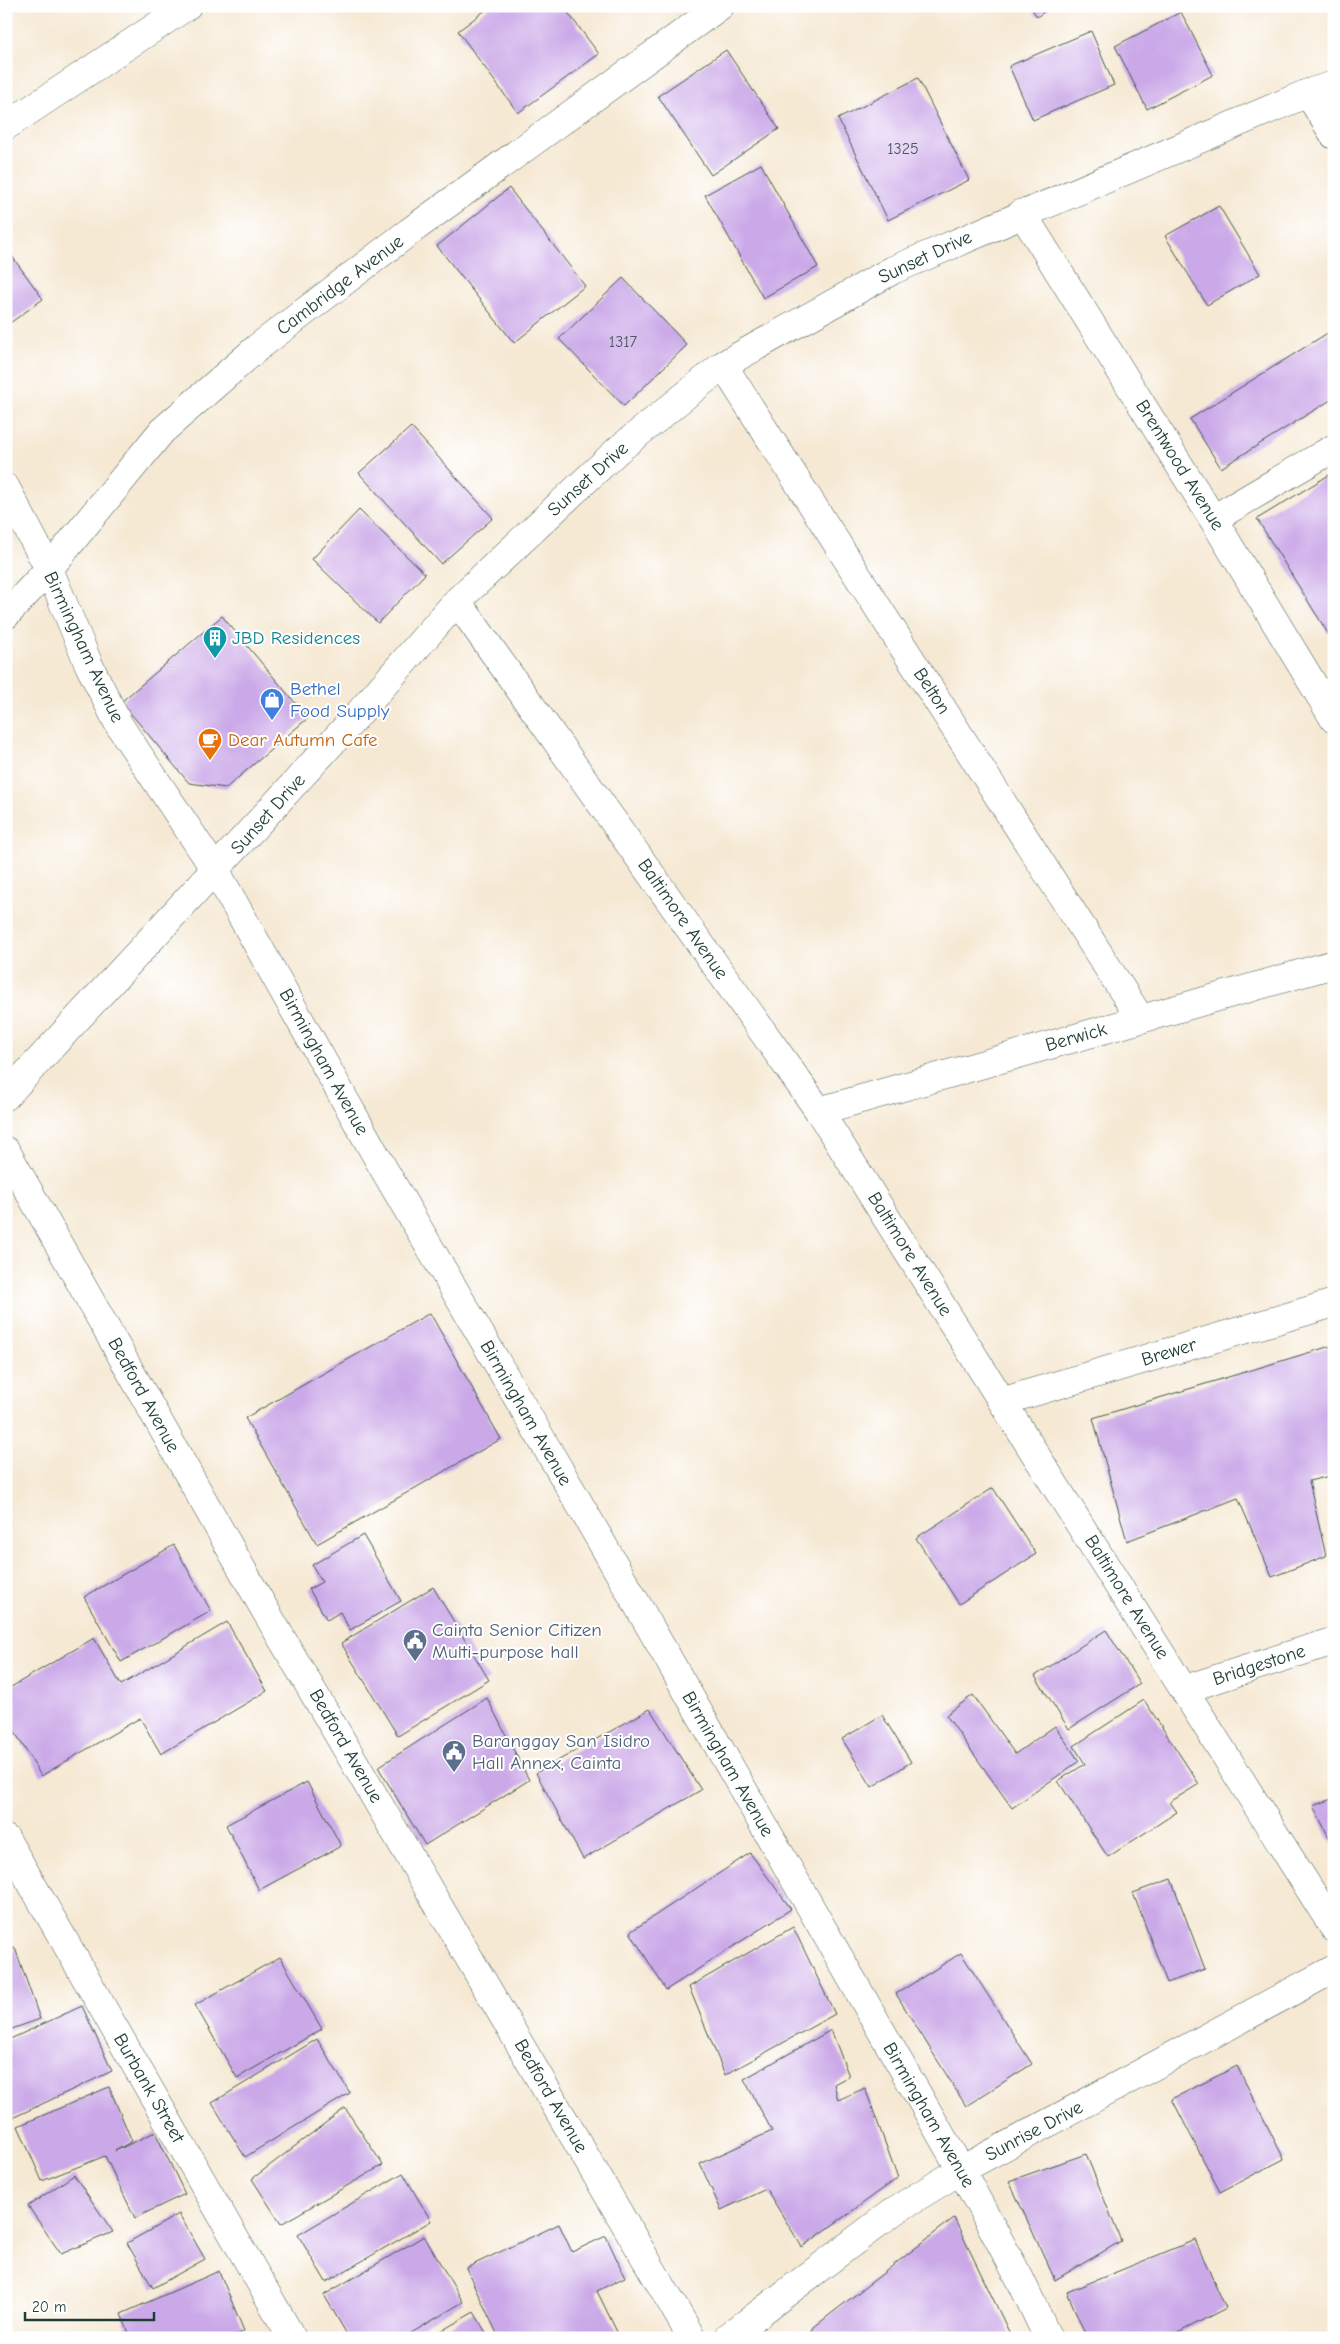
<svg xmlns="http://www.w3.org/2000/svg" width="1340" height="2344" font-family="'Comic Neue',sans-serif">
<style>
.building{fill:#cba9e8}
.lines{fill:none;stroke-linecap:round;stroke-linejoin:round}
.minor-casing{stroke:#3f574c;stroke-width:29}
.minor{stroke:#fff;stroke-width:28}
.labels{text-anchor:middle;dominant-baseline:central;stroke-width:4;stroke-linejoin:round;paint-order:stroke}
.number-label{font-size:16px;fill:#4a5861}
.street-label{font-size:19px;fill:#1f3d34;stroke:#fff}
.culture-label{font-size:19px;fill:#0d838f;stroke:#fff;text-anchor:start}
.shop-label{font-size:19px;fill:#366cbe;stroke:#fff;text-anchor:start}
.food-label{font-size:19px;fill:#c56008;stroke:#fff;text-anchor:start}
.service-label{font-size:19px;fill:#4e5e75;stroke:#fff;text-anchor:start}
</style>
<rect width="100%" height="100%" fill="#fff"/>
<filter id="ink" filterUnits="userSpaceOnUse"><feTurbulence type="fractalNoise" baseFrequency=".02" numOctaves="2"/><feDisplacementMap in="SourceGraphic" scale="10" xChannelSelector="R" yChannelSelector="G"/><feConvolveMatrix kernelMatrix="1 2 1 2 8 2 1 2 1" color-interpolation-filters="sRGB"/></filter>
<filter id="wash" filterUnits="userSpaceOnUse"><feTurbulence type="fractalNoise" baseFrequency=".0096" numOctaves="4" result="noise"/><feDisplacementMap in="SourceGraphic" scale="20" xChannelSelector="R" yChannelSelector="G"/><feGaussianBlur stdDeviation="1.12" result="paint"/><feColorMatrix in="noise" values="0 0 0 0 0 0 0 0 0 0 0 0 0 0 0 0 0 1.4 0 .05"/><feComposite in="paint" operator="in"/></filter>
<g filter="url(#wash)">
<rect width="100%" height="100%" fill="#f6e9d4"/>
<g id="blocks">
<g class="building">
<path d="M491,6h72l36,48 -81,59 -60,-82z"/>
<path d="M1030,6h22l-15,11z"/>
<path d="M1181,12l32,63 -66,34 -32,-63z"/>
<path d="M1091,31l23,54 -81,35 -24,-54z"/>
<path d="M726,50l53,79 -68,46 -53,-79z"/>
<path d="M918,78l51,102 -81,40 -50,-101z"/>
<path d="M761,164l57,103 -55,31 -58,-103z"/>
<path d="M509,188l76,98 -71,57 -77,-97z"/>
<path d="M1219,206l41,68 -53,31 -42,-69z"/>
<path d="M6,248l37,51 -37,27z"/>
<path d="M623,278l64,67 -63,61 -65,-67z"/>
<path d="M1334,329v69l-113,70 -31,-49z"/>
<path d="M411,427l82,91 -52,46 -82,-91z"/>
<path d="M1334,472v171l-77,-124z"/>
<path d="M359,510l66,64 -47,49 -66,-64z"/>
<path d="M222,616l86,102 -82,70 -37,-5 -68,-81z"/>
<path d="M430,1313l71,126 -184,105 -72,-126z"/>
<path d="M1334,1345v130l-25,6 17,75 -54,21 -34,-79 -111,43 -34,-123z"/>
<path d="M993,1488l43,66 -77,50 -43,-66z"/>
<path d="M363,1535l38,66 -51,29 -10,-18 -13,8 -18,-31 13,-7 -10,-17z"/>
<path d="M174,1545l37,66 -90,51 -37,-65z"/>
<path d="M433,1587l56,93 -91,56 -57,-93z"/>
<path d="M227,1622l40,69 -106,63 -21,-36 -99,58 -35,-59v-27l88,-52 27,47z"/>
<path d="M1106,1630l34,54 -71,45 -34,-53z"/>
<path d="M973,1695l42,59 40,-28 24,35 -67,47 -66,-93z"/>
<path d="M487,1698l42,82 -104,65 -47,-78z"/>
<path d="M1144,1700l55,84 -29,18 7,10 -69,45 -50,-76 27,-17 -11,-18z"/>
<path d="M650,1709l51,81 -118,69 -47,-86z"/>
<path d="M882,1715l29,47 -39,25 -30,-48z"/>
<path d="M307,1782l34,64 -82,44 -33,-65z"/>
<path d="M1334,1798v49l-21,-41z"/>
<path d="M750,1853l41,56 -125,81 -36,-58z"/>
<path d="M1171,1879l34,90 -38,14 -34,-90z"/>
<path d="M793,1927l42,87 -110,61 -36,-88z"/>
<path d="M15,1948l25,71 -34,12v-80z"/>
<path d="M961,1953l71,111 -66,42 -70,-112z"/>
<path d="M280,1957l42,72 -85,49 -42,-73z"/>
<path d="M82,2006l30,65 -106,50v-80z"/>
<path d="M831,2030l18,46 -15,8 4,16 27,-12 33,90 -96,69 -36,-58 -45,21 -21,-46 72,-33 -28,-52z"/>
<path d="M317,2039l33,54 -105,64 -33,-54z"/>
<path d="M1237,2066l47,93 -64,33 -48,-93z"/>
<path d="M109,2087l23,54 -17,10 40,-19 30,62 -50,24 -30,-62 -63,25 -24,-55z"/>
<path d="M345,2108l38,57 -102,59 -29,-45z"/>
<path d="M1086,2154l35,87 -66,39 -46,-99z"/>
<path d="M403,2173l28,48 -105,61 -28,-47z"/>
<path d="M74,2175l39,57 -52,22 -33,-48z"/>
<path d="M179,2214l26,45 -52,29 -26,-45z"/>
<path d="M954,2218l58,120h-204l6,-11z"/>
<path d="M559,2224l13,28 34,-16 19,41 -28,14 23,47h-121l-33,-70z"/>
<path d="M424,2236l39,66 -60,36h-54l-25,-43z"/>
<path d="M1195,2240l31,68 -58,30h-81l-20,-46z"/>
<path d="M219,2271l25,60 -14,7h-99l-10,-24z"/>
<path d="M474,2312l15,26h-60z"/>
</g>
</g>
</g>
<g filter="url(#ink)">
<use href="#blocks" fill-opacity="0" stroke="#3f574c" stroke-width="1"/>
<g class="lines">
<defs>
<g id="minor">
<path d="M1308,93l26,42"/>
<path d="M6,126l181,-120"/>
<path d="M1022,213l191,306 121,200"/>
<path d="M723,365l417,653"/>
<path d="M6,488l43,81 40,96 30,60 97,146 166,295 201,344 378,660 59,109 28,59"/>
<path d="M1213,519l121,-71"/>
<path d="M457,601l362,510 515,817"/>
<path d="M6,615l43,-46 113,-138 95,-83 152,-116 311,-226"/>
<path d="M6,1096l347,-376 104,-119 161,-151 105,-85 170,-95 415,-177 26,-8"/>
<path d="M819,1111l515,-147"/>
<path d="M6,1151l259,459 427,728"/>
<path d="M1004,1401l330,-98"/>
<path d="M1185,1689l149,-48"/>
<path d="M6,1839l286,499"/>
<path d="M727,2338l167,-127 67,-41 373,-201"/>
</g>
</defs>
<use href="#minor" class="minor-casing"/>
<use href="#minor" class="minor"/>
</g>
</g>
<defs>
<symbol id="building-pin" viewBox="-11 -11 22 30"><path d="M0 17L-7.5 6A9.5 9.5 0 1 1 7.5 6Z" fill="#0f9aa8" stroke="#fff"/><path d="M-4-6H4V6H1V3H-1V6H-4ZM-2.5-4.3h1.7v1.8h-1.7ZM.8-4.3h1.7v1.8H.8ZM-2.5-1h1.7V.8h-1.7ZM.8-1h1.7V.8H.8Z" fill="#fff"/></symbol>
<symbol id="shop-pin" viewBox="-11 -11 22 30"><path d="M0 17L-7.5 6A9.5 9.5 0 1 1 7.5 6Z" fill="#3f7fe0" stroke="#fff"/><path d="M-5-2.5h2.3a2.7 3.5 0 0 1 5.4 0H5L5.5 6h-11ZM-1.5-2.5h3a1.5 2.3 0 0 0-3 0Z" fill="#fff"/></symbol>
<symbol id="cafe-pin" viewBox="-11 -11 22 30"><path d="M0 17L-7.5 6A9.5 9.5 0 1 1 7.5 6Z" fill="#e8710a" stroke="#fff"/><path d="M-5.5-4.5H6V0H3Q3 3.5 0 3.5H-2.5Q-5.5 3.5-5.5 0ZM3-3.2v2h1.7v-2ZM-6 4.5H4V6H-6Z" fill="#fff"/></symbol>
<symbol id="civic-pin" viewBox="-11 -11 22 30"><path d="M0 17L-7.5 6A9.5 9.5 0 1 1 7.5 6Z" fill="#5c6f8a" stroke="#fff"/><path d="M-.6-6.5H3V-4.5H.6V-3L4-1V1h2V6H-6V1h2V-1L-.6-3ZM-1.2 2.5V6h2.4V2.5Z" fill="#fff"/></symbol>
</defs>
<g fill-rule="evenodd">
<use href="#building-pin" x="201" y="624" width="28" height="38"/>
<use href="#shop-pin" x="258" y="686" width="28" height="38"/>
<use href="#cafe-pin" x="196" y="726" width="28" height="38"/>
<use href="#civic-pin" x="401" y="1627" width="28" height="38"/>
<use href="#civic-pin" x="440" y="1738" width="28" height="38"/>
</g>
<g class="labels">
<g class="number-label">
<text x="903" y="149">1325</text>
<text x="623" y="342">1317</text>
</g>
<g class="street-label">
<text transform="translate(925 257) rotate(-25)">Sunset Drive</text>
<text transform="translate(340 285) rotate(-37)">Cambridge Avenue</text>
<text transform="translate(1180 465) rotate(58)">Brentwood Avenue</text>
<text transform="translate(588 479) rotate(-42)">Sunset Drive</text>
<text transform="translate(84 647) rotate(65)">Birmingham Avenue</text>
<text transform="translate(932 691) rotate(57)">Belton</text>
<text transform="translate(268 814) rotate(-48)">Sunset Drive</text>
<text transform="translate(683 919) rotate(55)">Baltimore Avenue</text>
<text transform="translate(1076 1037) rotate(-16)">Berwick</text>
<text transform="translate(324 1062) rotate(61)">Birmingham Avenue</text>
<text transform="translate(910 1254) rotate(58)">Baltimore Avenue</text>
<text transform="translate(1169 1352) rotate(-17)">Brewer</text>
<text transform="translate(144 1395) rotate(61)">Bedford Avenue</text>
<text transform="translate(526 1413) rotate(60)">Birmingham Avenue</text>
<text transform="translate(1127 1597) rotate(58)">Baltimore Avenue</text>
<text transform="translate(1259 1665) rotate(-18)">Bridgestone</text>
<text transform="translate(346 1746) rotate(60)">Bedford Avenue</text>
<text transform="translate(728 1764) rotate(60)">Birmingham Avenue</text>
<text transform="translate(149 2088) rotate(60)">Burbank Street</text>
<text transform="translate(551 2096) rotate(60)">Bedford Avenue</text>
<text transform="translate(929 2115) rotate(60)">Birmingham Avenue</text>
<text transform="translate(1034 2131) rotate(-28)">Sunrise Drive</text>
</g>
<g class="culture-label">
<text x="232" y="638">JBD Residences</text>
</g>
<g class="shop-label">
<text x="290" y="689">Bethel<tspan x="290" dy="22">Food Supply</tspan></text>
</g>
<g class="food-label">
<text x="228" y="740">Dear Autumn Cafe</text>
</g>
<g class="service-label">
<text x="432" y="1630">Cainta Senior Citizen<tspan x="432" dy="22">Multi-purpose hall</tspan></text>
<text x="472" y="1741">Baranggay San Isidro<tspan x="472" dy="22">Hall Annex, Cainta</tspan></text>
</g>
</g>
<rect width="1340" height="2344" fill="none" stroke="#fff" stroke-width="25"/>
<path d="M25 2312v8h129v-8" fill="none" stroke="#1f3d34" stroke-width="2.5"/>
<text x="32" y="2312" font-size="15" fill="#1f3d34" stroke="#ffffff" stroke-width="4" paint-order="stroke">20 m</text>
</svg>
